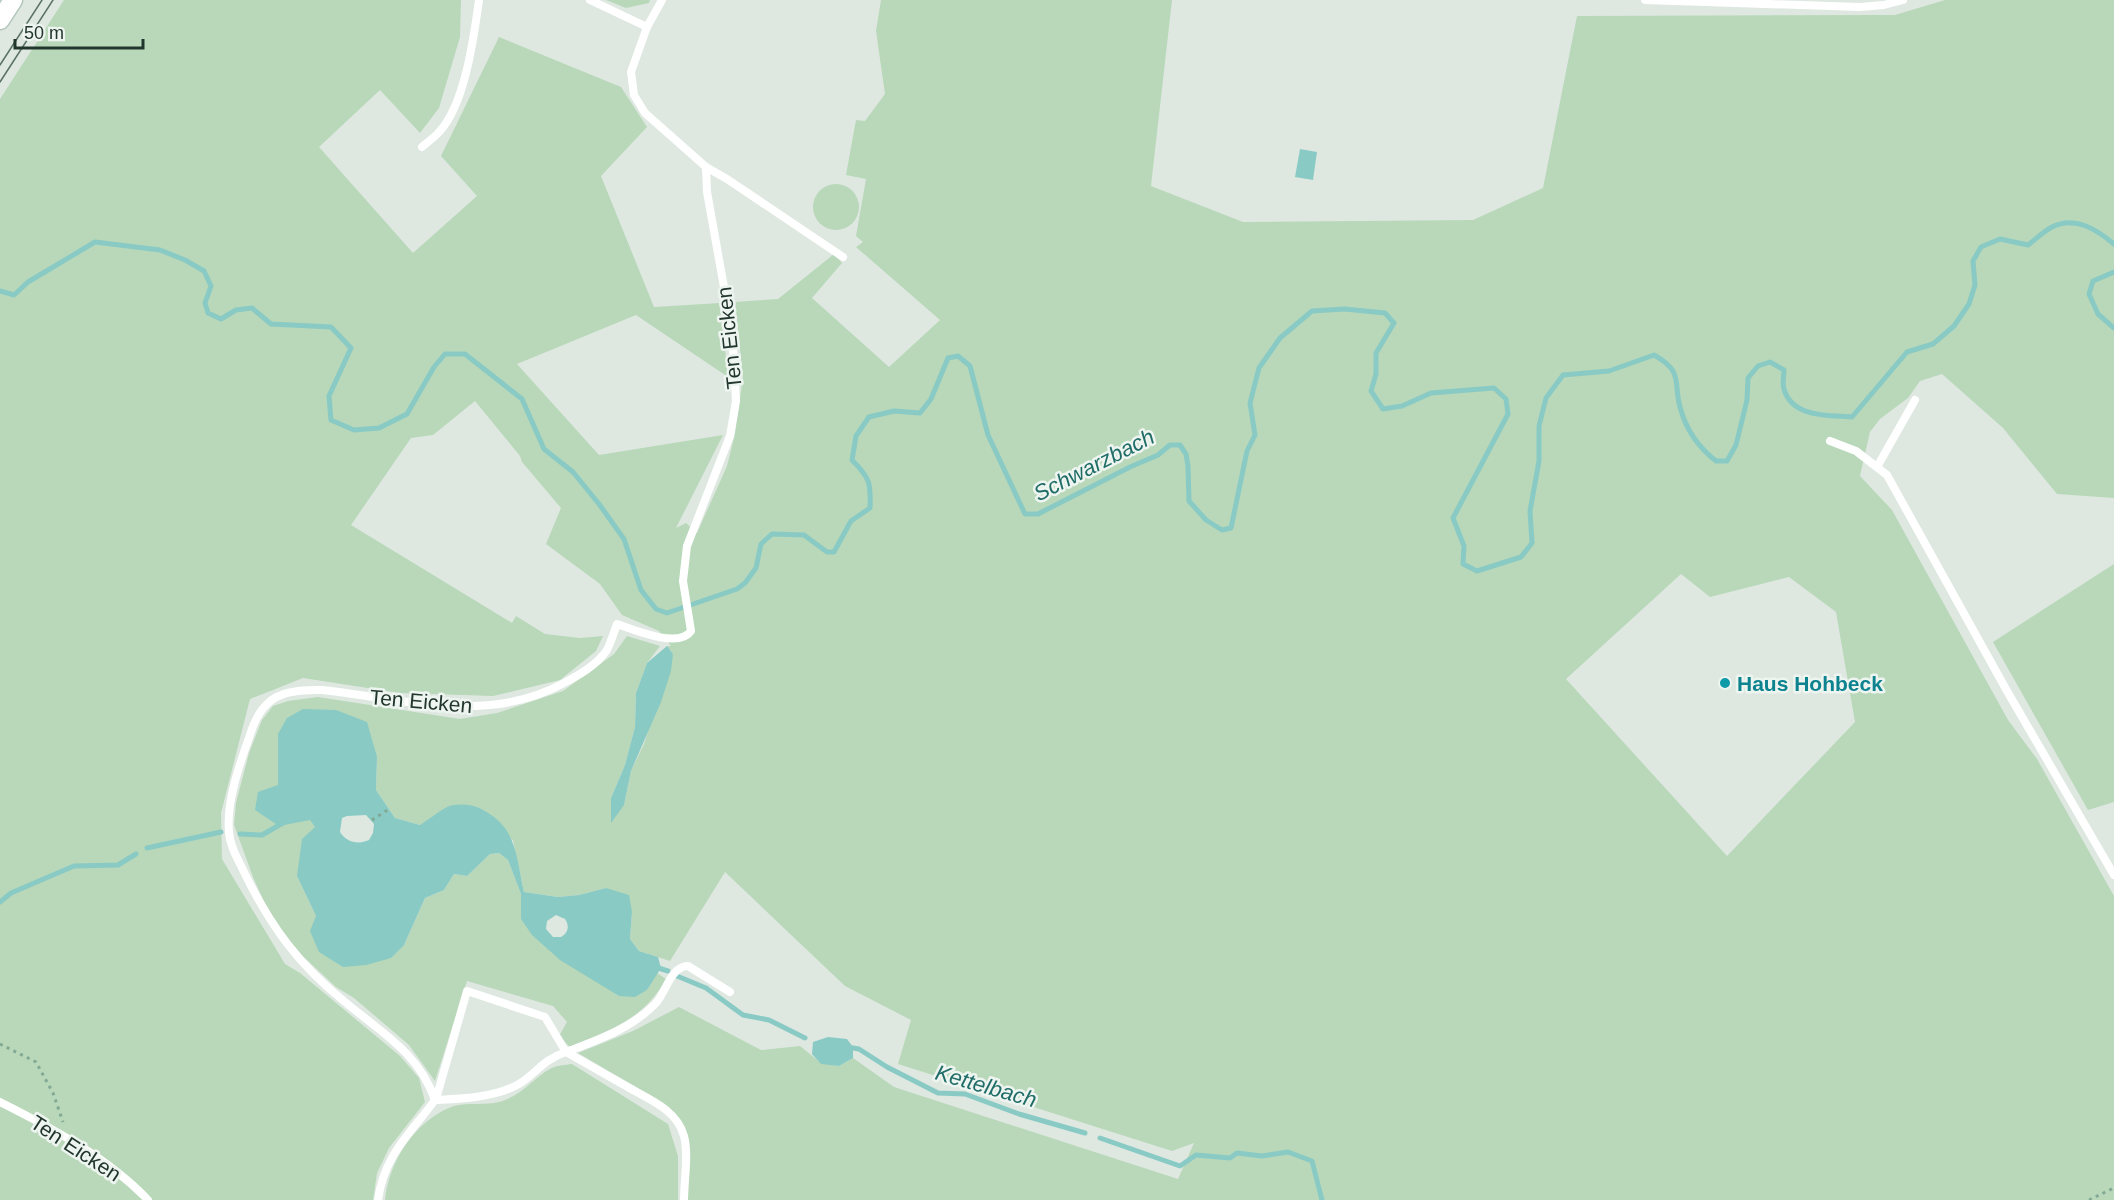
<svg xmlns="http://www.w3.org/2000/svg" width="2114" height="1200" font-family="Helvetica,sans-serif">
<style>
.green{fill:#b8d8b9;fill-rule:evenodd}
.water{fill:#89cac5;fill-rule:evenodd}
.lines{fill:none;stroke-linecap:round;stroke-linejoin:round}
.stream{stroke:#89cac5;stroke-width:5}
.secondary-casing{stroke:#b2c7bb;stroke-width:21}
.path{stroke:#81a993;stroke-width:3;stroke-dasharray:3 4.5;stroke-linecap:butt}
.lane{stroke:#fff;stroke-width:8}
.secondary{stroke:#fff;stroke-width:18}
.tram{stroke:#5b7267;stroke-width:1.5}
.culture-dot{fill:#0f9aa8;stroke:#eef5f0;stroke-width:2}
.labels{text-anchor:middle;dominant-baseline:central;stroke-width:5;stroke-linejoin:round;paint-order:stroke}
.street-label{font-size:21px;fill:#21362c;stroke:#eef5f0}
.culture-label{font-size:21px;font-weight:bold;fill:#0d838f;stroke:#eef5f0;text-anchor:start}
.water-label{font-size:22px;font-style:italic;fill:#206d68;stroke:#eef5f0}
</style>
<rect width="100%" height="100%" fill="#dee8e1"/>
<g class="green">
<path d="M64,0h397l-1,37 -21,71 -19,25 -40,-43 -61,57 94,106 64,-57 -36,-40 58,-119 122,50 26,40 -46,49 53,131 66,-4 8,74 -92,-62 -119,49 82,91 124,-20 -47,93 10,-5 11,10 30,-67 8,-32 8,-57 -8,-75 43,-3 56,-45 8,9 -30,35 77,69 51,-47 -84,-73 7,-5 -7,-6 10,-57 -20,-4 10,-55 9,1 20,-27 -9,-63 5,-31h291l-21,186 92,36 230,-2 70,-32 34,-172 318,-1 50,-15h169v498l-57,-4 -54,-66 -61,-54 -22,7 -12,17 -28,21 -10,13 -10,44 32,34 116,210 29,39 77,137v304h-1426l1,-55 -7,-22 -17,-19 -87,-51 55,-22 46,-24 82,43 39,-4 21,17 18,3 14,-8 41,29 284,92 16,-36 -22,8 -274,-87 13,-44 -66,-34 -120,-114 -55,89 -31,-10 -9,-12 2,-27 -26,-24 -27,7 -21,2 -34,-5 -11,-52 -64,-34 -29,19 -25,-7 -19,-28 1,-33 -99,-23v51l32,34 5,8 -18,49 19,40 88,29 21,-47 19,-8 10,-16 13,2 23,-22 9,-1 9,7 13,34v25l80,65 18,12 28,-6 10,-17 9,6c-23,41 -55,50 -96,68l-11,-11 8,-14 -14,-16 -86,-25 -32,100 -26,-36 -55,-47 -18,-11 -58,-54 -25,-56 -19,-52 2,-22 13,-50 13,-33 11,-14 15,-5 30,-4 142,22 37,-6 66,-22 51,-37 13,-18 33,10 -13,17 -11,30 -1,34 -10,38 -14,33 13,7 7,-34 13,-27 29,-90 -6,-8h4l-12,-15 -37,-16 -22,-31 -54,-40 15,-36 -39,-46 -2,-6 -45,-55 -42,34 -22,3 -60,87 161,98 4,-7 29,18 35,4 23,-2 -7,15 -36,29 -67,16 -93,-3 -97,-15 -53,21 -29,114 1,46 63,105 15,9 100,83 19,22 6,24 -36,46 -12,25 -4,27h-373v-1101zM1681,574l29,23 79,-20 47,35 19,110 -128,134 -161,-177z"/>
<path d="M606,0h44l-1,3 -23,5z"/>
<circle cx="836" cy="207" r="23"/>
<path d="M2114,564v238l-26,8 -95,-168z"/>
<path d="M572,1064l96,60 10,32v44h-293c4,-38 29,-78 66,-93 17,-6 38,0 54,-7 20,-8 30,-23 45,-31 6,-4 16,-4 22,-5z"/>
</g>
<g class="water">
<path d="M1300,149l17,3 -4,28 -18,-3z"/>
<path d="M667,646l6,8 -2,17 -10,31 -30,69 -7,34 -13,18v-25l14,-33 10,-38 1,-34 11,-30z"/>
<path d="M303,709l33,1 31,12 10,35 -1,33 19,28 25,7c9,-6 18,-13 27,-18 10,-4 26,-3 36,3 35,18 33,48 41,82l34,5 21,-2 27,-7 23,7 3,17 -2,27 9,12 19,6 3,11 -14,22 -12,7 -16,-1 -59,-36 -28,-25 -11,-16v-25l-13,-34 -9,-7 -9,1 -23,22 -13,-2 -10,16 -19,8 -21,47 -13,13 -25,7 -23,2 -24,-15 -9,-21 6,-15 -19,-40 5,-37 13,-12 -5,-7 -31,6 -24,-16 3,-18 20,-7v-51l9,-16zM366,815l8,9 -1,9 -4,7c-11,5 -23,2 -29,-8l2,-14 5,-2zM556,915l9,4c5,7 3,14 -4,18h-8l-7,-8 1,-8z"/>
<path d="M828,1037l19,2 6,8v11l-14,8 -18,-2 -9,-10 1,-12z"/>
</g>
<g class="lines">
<g class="stream">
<path d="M2114,272l-21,9 -4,13 9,20 16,14"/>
<path d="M0,291l14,4 14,-13 67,-40 65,8 25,10 19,11 7,15 -6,17 3,10 13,6 15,-9 16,-2 19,16 60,3 20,21 -22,48 2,24 23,10 25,-2 28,-14 27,-47 11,-13h20l57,45 22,50 29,23 26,32 25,35 17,51 15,19 11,4 70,-24 8,-6 11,-15 5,-24 11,-10 32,1 23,17h7l17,-31 19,-13c1,-25 0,-30 -18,-48l4,-24 13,-19 25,-6 26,2 11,-14 17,-41 10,-2 12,10 18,69 37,79h13l92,-47 28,-12 12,-10h10l6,9 2,12 1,35 17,19 16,10 9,-2 16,-77 8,-16 -5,-32 9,-35 21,-30 32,-27 32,-2 41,4 9,10 -18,30v21l-5,17 12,18 19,-3 29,-13 63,-5 12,11 2,15 -55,104 11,28 -1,18 14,7 44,-14 11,-14 -2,-32 9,-50v-35l7,-28 17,-23 46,-4 45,-16c30,17 19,26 26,52 6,23 18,40 36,54h11l9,-16 11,-45 1,-22 10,-12 12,-4 14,8c0,5 -2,14 0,19 8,29 45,26 68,28l55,-65 26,-8 21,-18 15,-22 6,-19 -2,-24 8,-14 19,-8 28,6c8,-6 16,-14 24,-18 23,-12 45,3 62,17"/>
<path d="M240,834l22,1 21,-12"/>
<path d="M147,848l74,-16"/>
<path d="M0,902l11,-9 63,-27 44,-1 18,-11"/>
<path d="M655,967l13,4"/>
<path d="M677,976l29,12 37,27 26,5 36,18"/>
<path d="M847,1047l12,2 28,18 51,26 27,1 54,20 66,19"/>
<path d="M1100,1138l80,28 16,-11 34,3 7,-5 25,3 26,-4 24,9 10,39"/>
</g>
<defs>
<path id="secondary" d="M0,20l13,-20"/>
</defs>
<use href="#secondary" class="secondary-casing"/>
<g class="path">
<path d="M372,820l17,-11"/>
<path d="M0,1044l36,18 17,31 10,29"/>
<path d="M2089,1200l25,-12"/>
</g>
<g class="lane">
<path d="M590,0l57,27 15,-27"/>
<path d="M1645,0l215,7 24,-2 19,-5"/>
<path d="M647,27l-16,45 3,23 11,18 61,54 21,12 116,78"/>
<path d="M422,147c5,-5 12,-9 17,-15 26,-27 35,-96 40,-132"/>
<path d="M1830,441l26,10 31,24 120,216 107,184"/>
<path d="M1877,467l38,-67"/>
<path d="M436,1099l31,-108 78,26 21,35c32,-12 65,-23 90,-49 10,-11 15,-37 32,-37l42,26"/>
<path d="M435,1100c-16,-47 -53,-67 -90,-98 -46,-37 -74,-75 -100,-128 -6,-13 -15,-27 -16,-42 -3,-30 11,-69 21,-97 12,-40 34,-46 72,-45 82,9 165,35 242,-7 15,-8 33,-18 43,-33 4,-8 7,-18 10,-26 17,6 62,25 74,7l-8,-50 4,-35 43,-110 6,-35 -3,-52 -6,-45 -20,-112 -1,-25"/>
<path d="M0,1102c52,26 108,56 148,98"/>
<path d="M378,1200c6,-45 32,-66 57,-100 27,-1 61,-3 84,-16 18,-11 23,-24 47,-32 20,11 40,23 60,34 20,12 51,23 58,50 5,19 0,44 0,64"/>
</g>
<use href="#secondary" class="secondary"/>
<g class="tram">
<path d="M0,65l42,-65"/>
<path d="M0,82l53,-82"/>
</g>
</g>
<circle class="culture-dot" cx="1725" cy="683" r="6"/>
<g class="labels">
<g class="street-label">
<text transform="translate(729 338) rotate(-96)">Ten Eicken</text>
<text transform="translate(421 701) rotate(5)">Ten Eicken</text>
<text transform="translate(76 1148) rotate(33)">Ten Eicken</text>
</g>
<g class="culture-label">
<text x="1737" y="683">Haus Hohbeck</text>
</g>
<g class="water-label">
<text transform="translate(1094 465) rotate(-27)">Schwarzbach</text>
<text transform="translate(986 1086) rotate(16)">Kettelbach</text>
</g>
</g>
<path d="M15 39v9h128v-9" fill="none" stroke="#21362c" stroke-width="3"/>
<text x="24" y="39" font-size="18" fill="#21362c" stroke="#eef5f0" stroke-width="4.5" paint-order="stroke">50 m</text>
</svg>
